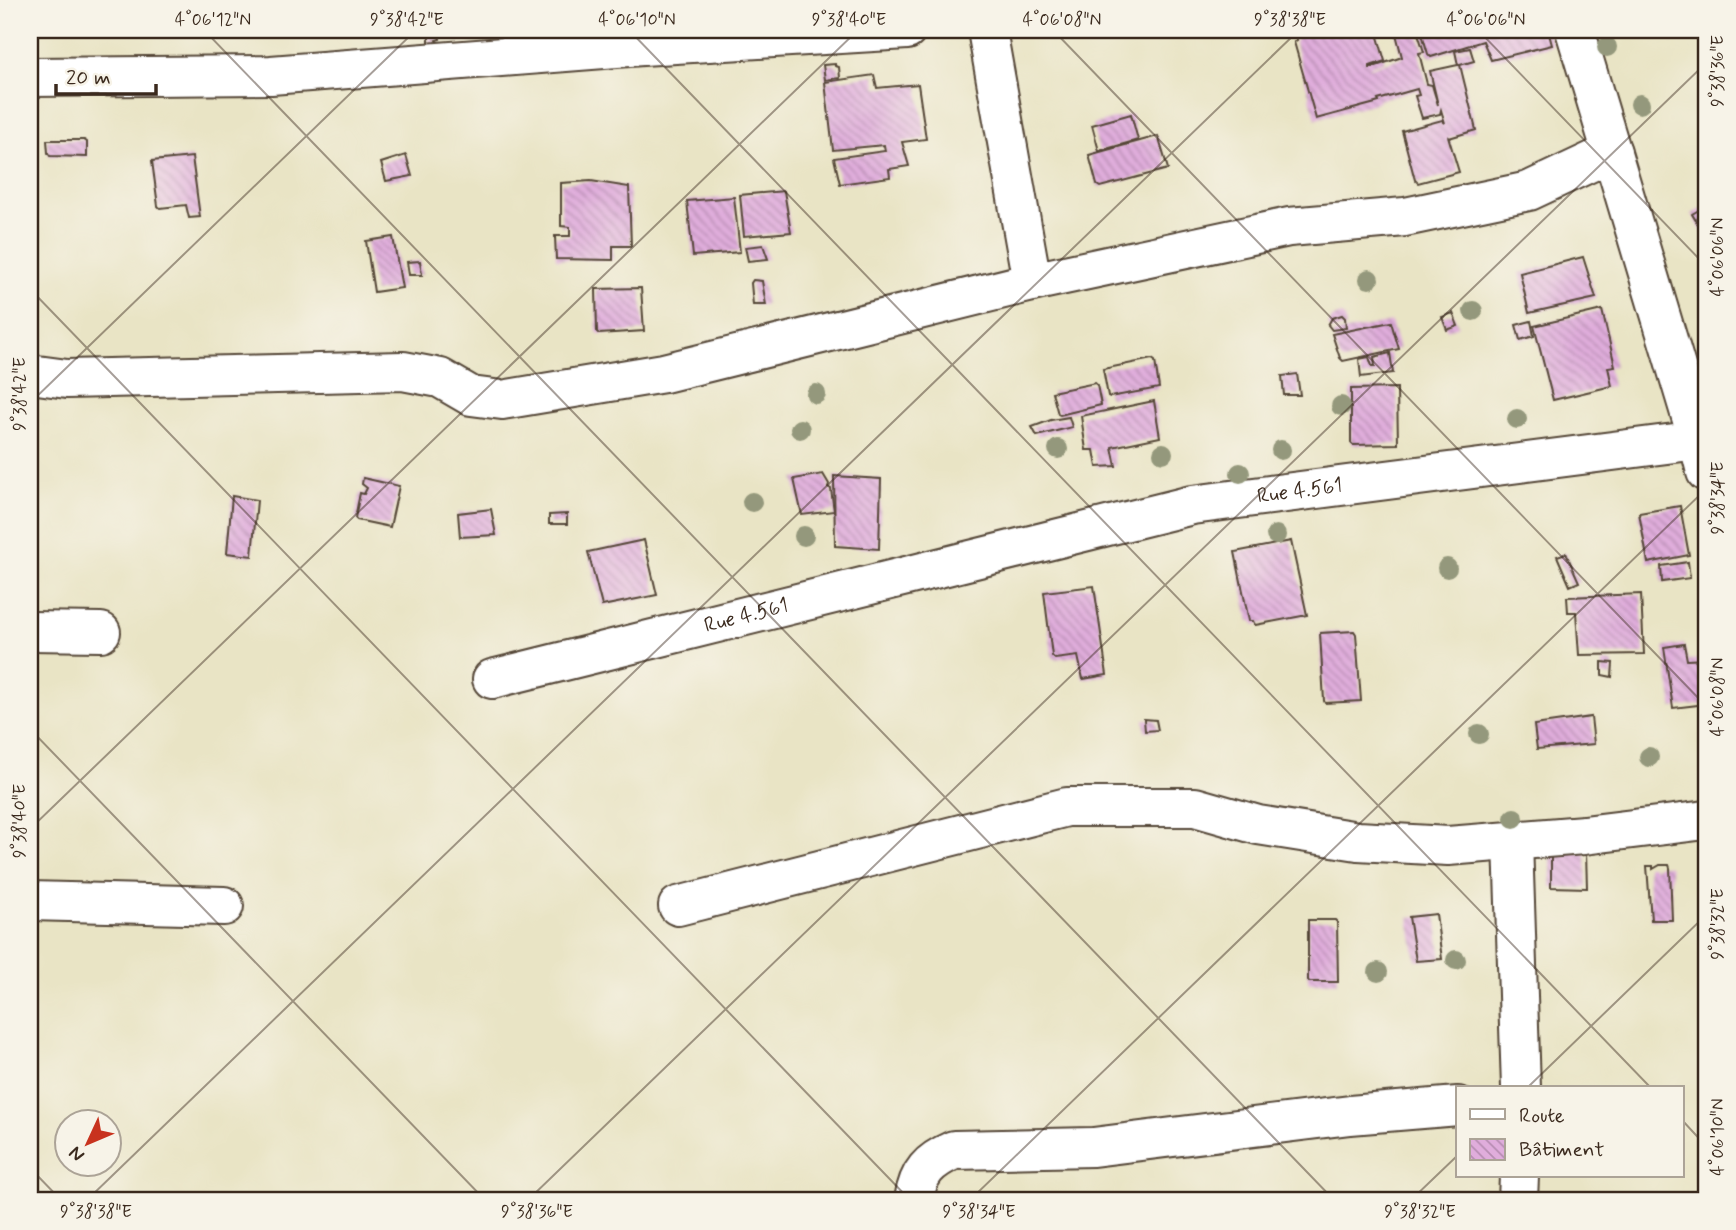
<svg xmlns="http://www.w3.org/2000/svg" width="1736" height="1230" font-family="Mynerve,sans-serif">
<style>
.building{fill:url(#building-back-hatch)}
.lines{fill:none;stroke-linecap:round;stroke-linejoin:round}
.minor-casing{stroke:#554637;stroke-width:42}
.minor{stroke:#fff;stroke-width:38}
.tree{fill:#94987b}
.ticks{fill:none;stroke:#3b2a1e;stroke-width:2;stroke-opacity:0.45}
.labels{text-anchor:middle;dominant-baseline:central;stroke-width:6;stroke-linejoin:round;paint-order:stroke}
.street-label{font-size:21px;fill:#3b2a1e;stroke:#f7f3e8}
.neatline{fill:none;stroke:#3b2a1e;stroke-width:2.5}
.ticks-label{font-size:18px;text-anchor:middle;fill:#3b2a1e}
</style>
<defs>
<pattern id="building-back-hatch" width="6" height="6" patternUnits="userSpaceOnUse" patternTransform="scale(1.75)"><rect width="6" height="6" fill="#e0addc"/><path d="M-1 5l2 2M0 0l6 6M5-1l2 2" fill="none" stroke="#b78db2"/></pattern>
</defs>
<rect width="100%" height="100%" fill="#f7f3e8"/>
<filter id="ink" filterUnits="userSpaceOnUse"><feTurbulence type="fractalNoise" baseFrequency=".0143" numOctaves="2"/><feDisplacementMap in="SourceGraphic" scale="14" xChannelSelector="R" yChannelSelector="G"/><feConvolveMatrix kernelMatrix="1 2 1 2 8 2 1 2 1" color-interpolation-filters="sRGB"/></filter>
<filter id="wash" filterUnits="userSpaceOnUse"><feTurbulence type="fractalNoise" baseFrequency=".00686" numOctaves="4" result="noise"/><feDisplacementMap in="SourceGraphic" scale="28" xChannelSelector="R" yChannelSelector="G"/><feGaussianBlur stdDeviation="1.57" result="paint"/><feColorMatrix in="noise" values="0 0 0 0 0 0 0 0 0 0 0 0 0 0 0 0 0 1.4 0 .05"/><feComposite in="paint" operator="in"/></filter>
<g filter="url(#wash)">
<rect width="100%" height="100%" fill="#e9e4c5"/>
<g id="blocks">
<g class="building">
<path d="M429,30l10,3 1,6 -4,1 3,4 -10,2z"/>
<path d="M1301,30h75l9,31 -15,5v2l32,-11 -7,-27h22l7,22 -5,1 8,31 5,1 6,20 -8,-34 28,-6 -3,-14 15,-3 4,13 -14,4 16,65 -27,8 -1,-2 11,36 -41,11 -3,-3 -13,-49 40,-11 3,3 -4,-13 -1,4 -18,4 -7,-22 4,-1 -2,-6 -39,11 1,2 -63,17 -22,-77 3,-2 -2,-8z"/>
<path d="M1421,30h127l4,15 -61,15 -8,-19 -52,16 -3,-3z"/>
<path d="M835,64v2l4,1 1,11 -15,2 -2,-15z"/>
<path d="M874,75l3,13 41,-4 8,55 -24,3 7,24 -20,3 1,8 -50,7 -6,-26 51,-7 -1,-6 -51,5 -8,-68z"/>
<path d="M1131,114l7,26 -39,11 -7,-26z"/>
<path d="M1158,136l10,33 -68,18 -3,-2 -8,-30z"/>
<path d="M47,140h37l3,2v15l-37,-1 -2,-3z"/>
<path d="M406,155l6,21 -26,5 -5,-18z"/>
<path d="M192,157l8,60 -11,1 -3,-13 -26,3 -2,-2 -6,-45z"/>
<path d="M591,181l38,6 2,59h-18v14l-57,-1 -1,-23h15v-9l-9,-1v-43z"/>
<path d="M784,191l7,41 -47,4 -4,-41z"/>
<path d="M734,197l6,55 -47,4 -6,-55z"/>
<path d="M1706,206v32l-14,-24z"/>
<path d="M393,237l9,51 -28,4 -8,-51z"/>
<path d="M763,245l5,14 -20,2 -3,-14z"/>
<path d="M1583,257l13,41 -67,15 -9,-40z"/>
<path d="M420,261l2,14h-13l-2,-13z"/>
<path d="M753,280l9,1 4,24h-13l-2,-22z"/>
<path d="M641,288l3,43 -45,3 -2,-2 -1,-43z"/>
<path d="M1602,310l13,56 -7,1 4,19 -59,14 -19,-74z"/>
<path d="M1453,313l5,13 -11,4 -5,-13z"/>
<path d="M1342,315l3,3 1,10 -14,2 -4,-5 4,-7z"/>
<path d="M1531,321l3,15 -14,4 -4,-15z"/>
<path d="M1391,322l8,27 -56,12 -3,-3 -8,-24z"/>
<path d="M1390,353l3,20 -32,4 -2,-18 10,-2 3,9h3l-1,-9z"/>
<path d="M1152,359l3,2 4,27 -49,9 -2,-1 -5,-27z"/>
<path d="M1297,374l3,21h-16l-2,-19z"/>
<path d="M1095,383l2,2 4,20 -41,10 -2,-1 -6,-22z"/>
<path d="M1397,388l1,56 -45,1 -2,-2v-54z"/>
<path d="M1154,401l6,36 -48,10 4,19 -19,1 -3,-17h-8l-5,-34z"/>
<path d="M1069,417l3,10 -35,9 -5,-9 19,-7z"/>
<path d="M823,474l6,10 -1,3 3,2 3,22 -32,4 -8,-36z"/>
<path d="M834,476l47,3 -2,70 -44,-3z"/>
<path d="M363,478l36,8 -9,41 -33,-7 -2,-2 5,-25 4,1 3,-6 -5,-4z"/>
<path d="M232,496l25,4 -5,56 -25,-3z"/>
<path d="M1680,506l9,49 -41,8 -9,-50z"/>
<path d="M491,509l5,26 -36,2 -2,-24z"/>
<path d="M567,514v10h-18v-9z"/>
<path d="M644,540l13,55 -55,11 -14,-54z"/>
<path d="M1291,541l16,74 -52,10 -2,-4h-4l-14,-69z"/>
<path d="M1566,553l13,29 -9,4 -13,-30z"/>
<path d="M1688,562l2,16 -28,4 -1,-16z"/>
<path d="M1094,586l13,89 -24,4 -5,-23 -23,3 -3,-3 -8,-64z"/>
<path d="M1641,594l3,60 -65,1 -3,-43h-8l-1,-15z"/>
<path d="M1354,631l2,3 5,67 -36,2 -1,-2 -4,-68z"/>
<path d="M1684,644l3,16 19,-1v45l-33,4 -9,-61z"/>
<path d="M1602,662l11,1 -1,14 -10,-2z"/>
<path d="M1591,717l3,27 -57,5 -3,-24z"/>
<path d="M1144,719l12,1 2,10 -13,1z"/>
<path d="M1551,851l35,1 1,36 -36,-1z"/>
<path d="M1660,865h9l1,3 2,52h-21l-4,-54h6v3z"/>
<path d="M1436,914l6,45 -26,2 -7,-44z"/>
<path d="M1308,920h27l2,2 1,60h-29l-1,-2z"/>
</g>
</g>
</g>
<g filter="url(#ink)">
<use href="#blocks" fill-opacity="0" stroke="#554637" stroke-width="2"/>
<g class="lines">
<defs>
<g id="minor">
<path d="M987,30l45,252"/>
<path d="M30,77l241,-2 371,-29 265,-16"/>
<path d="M30,374l37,5 336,-8 37,7 31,18 31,4 162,-27 368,-91 257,-55 116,-10 124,-26 83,-39"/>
<path d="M1698,440l8,32"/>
<path d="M30,631l71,1"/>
<path id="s1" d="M492,679l700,-174 506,-65 -123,-410"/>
<path d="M1513,841l8,247"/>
<path d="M30,901l194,5"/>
<path d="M678,906l389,-99h128l63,18 100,16 90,5 136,-11 122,-15"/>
<path d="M914,1200c4,-28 15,-39 40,-50l139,-3 257,-32 108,-9"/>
<path d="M1518,1200l1,-24"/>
</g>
</defs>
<use href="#minor" class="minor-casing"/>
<use href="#minor" class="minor"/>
</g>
<g class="tree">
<circle cx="1607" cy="47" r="10"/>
<circle cx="1640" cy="104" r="10"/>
<circle cx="1369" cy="279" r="10"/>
<circle cx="1473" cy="311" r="10"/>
<circle cx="816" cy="394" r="10"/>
<circle cx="1341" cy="406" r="10"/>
<circle cx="1517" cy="419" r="10"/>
<circle cx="800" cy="429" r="10"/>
<circle cx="1058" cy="449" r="10"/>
<circle cx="1281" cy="450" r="10"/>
<circle cx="1163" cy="453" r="10"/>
<circle cx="1240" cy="473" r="10"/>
<circle cx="752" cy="502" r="10"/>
<circle cx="1276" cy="535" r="10"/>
<circle cx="804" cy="536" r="10"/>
<circle cx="1447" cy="568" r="10"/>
<circle cx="1479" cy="734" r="10"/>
<circle cx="1649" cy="757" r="10"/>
<circle cx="1514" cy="818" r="10"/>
<circle cx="1456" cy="960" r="10"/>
<circle cx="1378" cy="972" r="10"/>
</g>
</g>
<path class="ticks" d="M204,30l1130,1170M629,30l1022,1058M1053,30l653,676M1478,30l228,236M30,289l880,911M30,403l386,-373M30,729l455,471M30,829l828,-799M1527,1088l179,-173M1682,1120l24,26M30,1168l31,32M87,1200l1212,-1170M528,1200l1178,-1137M970,1200l736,-711M1411,1200l47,-45"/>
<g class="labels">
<g class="street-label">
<text stroke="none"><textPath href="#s1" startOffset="830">Rue 4.561</textPath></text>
<text stroke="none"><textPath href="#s1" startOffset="262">Rue 4.561</textPath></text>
</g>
</g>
<rect width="1736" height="1230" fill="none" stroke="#f7f3e8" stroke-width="77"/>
<rect x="1456" y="1086" width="228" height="91" fill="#f7f3e8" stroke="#aca397" stroke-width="2"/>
<rect x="1470" y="1109" width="35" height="10" fill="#ffffff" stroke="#aca397" stroke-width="2"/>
<text x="1519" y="1122" font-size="21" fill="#3b2a1e">Route</text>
<rect x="1470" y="1139" width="35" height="21" fill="url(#building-back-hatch)" stroke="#aca397" stroke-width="2"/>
<text x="1519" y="1156" font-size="21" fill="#3b2a1e">Bâtiment</text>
<g transform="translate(88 1143) rotate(226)"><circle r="33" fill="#f7f3e8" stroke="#aca397" stroke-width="2"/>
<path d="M0-5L12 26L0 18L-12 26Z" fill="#c8321e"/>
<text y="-10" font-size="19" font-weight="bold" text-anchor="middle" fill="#3b2a1e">N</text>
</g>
<path d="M56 84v10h100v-10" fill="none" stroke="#3b2a1e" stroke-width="3.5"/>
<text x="66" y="84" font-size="21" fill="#3b2a1e" stroke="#f7f3e8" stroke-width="5" paint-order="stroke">20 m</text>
<rect x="38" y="38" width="1660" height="1154" class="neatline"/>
<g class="ticks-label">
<text x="213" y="25">4°06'12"N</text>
<text x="407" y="25">9°38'42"E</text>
<text x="637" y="25">4°06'10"N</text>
<text x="849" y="25">9°38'40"E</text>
<text x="1062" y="25">4°06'08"N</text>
<text x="1290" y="25">9°38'38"E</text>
<text x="1486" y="25">4°06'06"N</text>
<text transform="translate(1717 71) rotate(-90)" y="6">9°38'36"E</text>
<text transform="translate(1717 257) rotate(-90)" y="6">4°06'06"N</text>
<text transform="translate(19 394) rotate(-90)" y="6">9°38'42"E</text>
<text transform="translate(1717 498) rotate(-90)" y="6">9°38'34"E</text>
<text transform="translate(1717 697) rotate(-90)" y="6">4°06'08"N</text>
<text transform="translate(19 821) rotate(-90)" y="6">9°38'40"E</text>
<text transform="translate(1717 924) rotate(-90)" y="6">9°38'32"E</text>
<text transform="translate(1717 1137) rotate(-90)" y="6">4°06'10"N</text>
<text x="96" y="1217">9°38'38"E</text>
<text x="537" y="1217">9°38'36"E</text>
<text x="979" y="1217">9°38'34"E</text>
<text x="1420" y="1217">9°38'32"E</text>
</g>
</svg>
